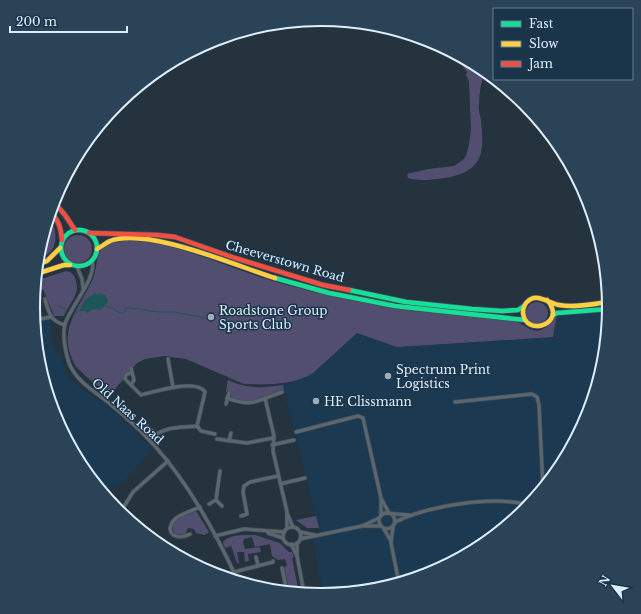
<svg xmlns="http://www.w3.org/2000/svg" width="641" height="614" font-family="'Libre Baskerville',serif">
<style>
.built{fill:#1b3a51}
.green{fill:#524e6f}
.water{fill:#1e5658}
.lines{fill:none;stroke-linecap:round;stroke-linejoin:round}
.stream{stroke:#1e5658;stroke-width:1}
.street-casing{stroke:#44515b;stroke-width:4.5}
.fast-casing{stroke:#44515b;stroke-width:6}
.slow-casing{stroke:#44515b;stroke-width:6}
.jam-casing{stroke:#44515b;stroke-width:6}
.street{stroke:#5b666e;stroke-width:3}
.fast{stroke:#16e098;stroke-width:4.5}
.slow{stroke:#ffcf43;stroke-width:4.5}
.jam{stroke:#f24e42;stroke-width:4.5}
.poi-dot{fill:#9dadba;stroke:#1a3449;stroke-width:1.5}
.labels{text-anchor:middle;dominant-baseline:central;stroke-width:3;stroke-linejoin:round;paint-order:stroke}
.street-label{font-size:12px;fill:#deeefc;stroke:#1a3449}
.poi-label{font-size:12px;fill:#deeefc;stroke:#1a3449;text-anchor:start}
.rim{fill:none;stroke:#deeefc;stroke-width:2}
</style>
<rect width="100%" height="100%" fill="#24333e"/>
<g class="built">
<path d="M608,311l-5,52 -17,54 -26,50 -36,44 -44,36 -50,26 -54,17 -52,5 -11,-51 6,-16 -37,-145 23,-5 8,-5 44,-40 40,14 156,-10 4,-22z"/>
<path d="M50,319l2,23 6,11 3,1 4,14 -1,2 5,9 -2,1 3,-1 10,9 22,14 30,26 20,21 -33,38 -9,-3 -5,12 -24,-29 -27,-50 -16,-54 -1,-7 4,-10 -5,-2 -2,-21z"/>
</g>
<g class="green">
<path d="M451,52l13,7 4,7 6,4 7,-2 4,3c-4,11 -6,22 -6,33 -1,5 1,11 2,16 3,29 4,49 -30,57 -12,2 -30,5 -43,1l-1,-4 21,-5 26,-3 10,-7 3,-6 2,-9 2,-15 -2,-47 -3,-7 1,-3 -12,-17 -2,-1z"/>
<path d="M49,215l6,6 -3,2c5,8 5,24 -3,30 -3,3 -8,4 -12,5l1,-7z"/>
<circle cx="78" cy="249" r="14"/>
<path d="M142,240c50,9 96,32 145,45 69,19 139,27 209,33 8,1 15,2 21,4 4,1 7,4 11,6 12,8 22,-3 29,-13l-4,22 -156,10 -40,-14 -44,40c-19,12 -47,12 -69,11l-58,-25 -22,-3 -19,3 -8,4 -27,32c-8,-6 -31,-23 -35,-30 -2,-4 -4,-8 -5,-12 -10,-28 15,-53 24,-77 3,-10 2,-25 12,-31 9,-6 26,-4 36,-5z"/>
<path d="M66,271c6,1 9,4 10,10 4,14 -7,23 -12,35h-10l-11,-27 -9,4 1,-12z"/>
<circle cx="537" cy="313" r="11"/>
<path d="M228,380c19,9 35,8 55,5l1,5c-13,2 -27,13 -40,11 -4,0 -9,-2 -13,-4l-1,-4 -4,-1z"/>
<path d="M196,511l13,21 -4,3 -9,-2 -2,-4 -6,-1 -3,7 -10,-1c-9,-15 12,-18 21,-23z"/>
<path d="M316,516l3,12h-12l-11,-8z"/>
<path d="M255,535l25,8 9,9h3l2,5 -2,1 7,35 -9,-1 -6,-24 3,-3 -2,-6 -7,1 -6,-4 -2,-12 -15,3 -3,-10 -8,2 -1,3 2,7 15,-2 1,5 -13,2 1,7 -4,1 -1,-10h-7l2,11h-2l-6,-17 -5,2 -2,-2 -1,-4c6,-8 22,-7 32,-7z"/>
</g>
<path class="water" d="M95,293l1,2 3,-2 6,2 3,6 -3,5 -5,4 -7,-1 -6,4 -2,-2h-6l6,-11z"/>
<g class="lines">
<g class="stream">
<path d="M105,306l6,1 9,6h4l2,-5h6l26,4h16l31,6"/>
<path d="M59,307l7,2"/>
<path d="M76,313l3,-2"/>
</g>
<defs>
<g id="street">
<path d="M92,261c5,17 -22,46 -27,63 -3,13 0,26 4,39 7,18 26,29 40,40 16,13 31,27 45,42 36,40 62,88 84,136"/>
<path d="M77,267l5,12 1,9"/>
<path d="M45,299c4,14 5,22 20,26"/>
<path d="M34,320l17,-3"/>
<path d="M168,359l5,28"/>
<path d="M132,372l-6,3 -1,4 16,16c12,-3 56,-17 64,-3l-8,34c-18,2 -34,0 -48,14"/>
<path d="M131,385l3,-5 -3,-12"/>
<path d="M227,398c26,10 31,2 55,-6"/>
<path d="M265,398l9,38 -1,15 14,61v16"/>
<path d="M455,402l77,-8 5,3 2,8 4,83"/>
<path d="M226,404l3,-11"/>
<path d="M139,425l4,-3 12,12"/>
<path d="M197,426l4,5 14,3"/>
<path d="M296,432l62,-16 5,2 18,80v17"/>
<path d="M217,439l30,4 26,-5"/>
<path d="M229,441l2,-8"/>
<path d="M272,445l22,-5"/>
<path d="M220,471l-4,29 6,6"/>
<path d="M280,484l25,-6"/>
<path d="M382,500l7,13"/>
<path d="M522,503l10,-2"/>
<path d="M209,504l7,-4"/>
<path d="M120,513l13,-21 35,-31"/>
<path d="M287,513l6,14"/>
<path d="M241,516l6,-2 -4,-22 1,-6 6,-4 28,-6"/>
<path d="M379,518c-1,18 24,11 13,-4"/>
<path d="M395,522c33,-16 98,-27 133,-17"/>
<path d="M364,526h17"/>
<path d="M393,527l-2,16 8,40"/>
<circle cx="292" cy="536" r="9"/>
<path d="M384,529l7,12"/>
<path d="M300,532l15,3"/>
<path d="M268,533l15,5"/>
<path d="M190,534c-12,7 -27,0 -16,-14 4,-5 20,-10 26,-13"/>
<path d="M215,536l29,-7 40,3"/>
<path d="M300,539l62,-13 17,-8 5,-5 25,2"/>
<path d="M297,543v13l7,37"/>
<path d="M291,544l6,12"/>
<path d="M256,557l2,8"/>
<path d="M282,568l5,24"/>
<path d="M234,572l39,-10v-1"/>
</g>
<g id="fast">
<circle cx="79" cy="248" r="18"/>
<path d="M275,278l54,15 66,13 130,14"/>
<path d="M349,290l57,12 66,7 30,2 16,-1 6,-4"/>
<path d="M553,315l4,-2 51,-4"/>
</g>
<g id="slow">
<path d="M97,249c4,-2 9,-6 13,-8 38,-14 126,25 165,37"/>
<path d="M37,265l10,-4 13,-13"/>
<path d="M36,274l28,-9h6"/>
<path d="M547,300c2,2 4,5 5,8 7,17 -26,28 -29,5 0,-4 1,-8 4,-11 10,-10 21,1 32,3 16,3 33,-1 49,-3"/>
</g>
<g id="jam">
<path d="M53,201l12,14 10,15"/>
<path d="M50,212c9,8 11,17 12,28"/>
<path d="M89,233l68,2 18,2 60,21 88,27 26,5"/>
</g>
</defs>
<use href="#street" class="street-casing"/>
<use href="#fast" class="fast-casing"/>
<use href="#slow" class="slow-casing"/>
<use href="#jam" class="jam-casing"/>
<use href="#street" class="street"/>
<use href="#fast" class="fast"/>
<use href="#slow" class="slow"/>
<use href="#jam" class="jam"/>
</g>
<g class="poi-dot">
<circle cx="211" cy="317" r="4"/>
<circle cx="388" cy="376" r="4"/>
<circle cx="316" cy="401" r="4"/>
</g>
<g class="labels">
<g class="street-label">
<text transform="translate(285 261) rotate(16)">Cheeverstown Road</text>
<text transform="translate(128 411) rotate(42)">Old Naas Road</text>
</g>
<g class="poi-label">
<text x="219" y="310">Roadstone Group<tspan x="219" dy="14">Sports Club</tspan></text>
<text x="396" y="369">Spectrum Print<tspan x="396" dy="14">Logistics</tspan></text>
<text x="324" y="401">HE Clissmann</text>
</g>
</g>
<path d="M0 0H641V614H0ZM40 307a281 281 0 1 1 562 0a281 281 0 1 1-562 0Z" fill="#2a4357" fill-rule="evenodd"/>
<path class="rim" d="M40 307a281 281 0 1 1 562 0a281 281 0 1 1-562 0Z"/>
<rect x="493" y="8" width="140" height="72" fill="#1a3449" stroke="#687e91"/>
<rect x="501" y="21" width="20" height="6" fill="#16e098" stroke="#687e91"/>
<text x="529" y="28" font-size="12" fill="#deeefc">Fast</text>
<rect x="501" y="41" width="20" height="6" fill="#ffcf43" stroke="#687e91"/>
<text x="529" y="48" font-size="12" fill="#deeefc">Slow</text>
<rect x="501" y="61" width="20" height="6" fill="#f24e42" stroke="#687e91"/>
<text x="529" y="68" font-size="12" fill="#deeefc">Jam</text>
<g transform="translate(613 586) rotate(301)" stroke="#1a3449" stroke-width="3" paint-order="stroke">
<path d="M0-3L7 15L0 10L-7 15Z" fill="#deeefc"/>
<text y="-6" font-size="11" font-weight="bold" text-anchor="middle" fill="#deeefc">N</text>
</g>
<path d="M10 26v6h117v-6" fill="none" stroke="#deeefc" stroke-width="2"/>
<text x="16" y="26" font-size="12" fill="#deeefc" stroke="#1a3449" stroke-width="3" paint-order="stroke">200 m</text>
</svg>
